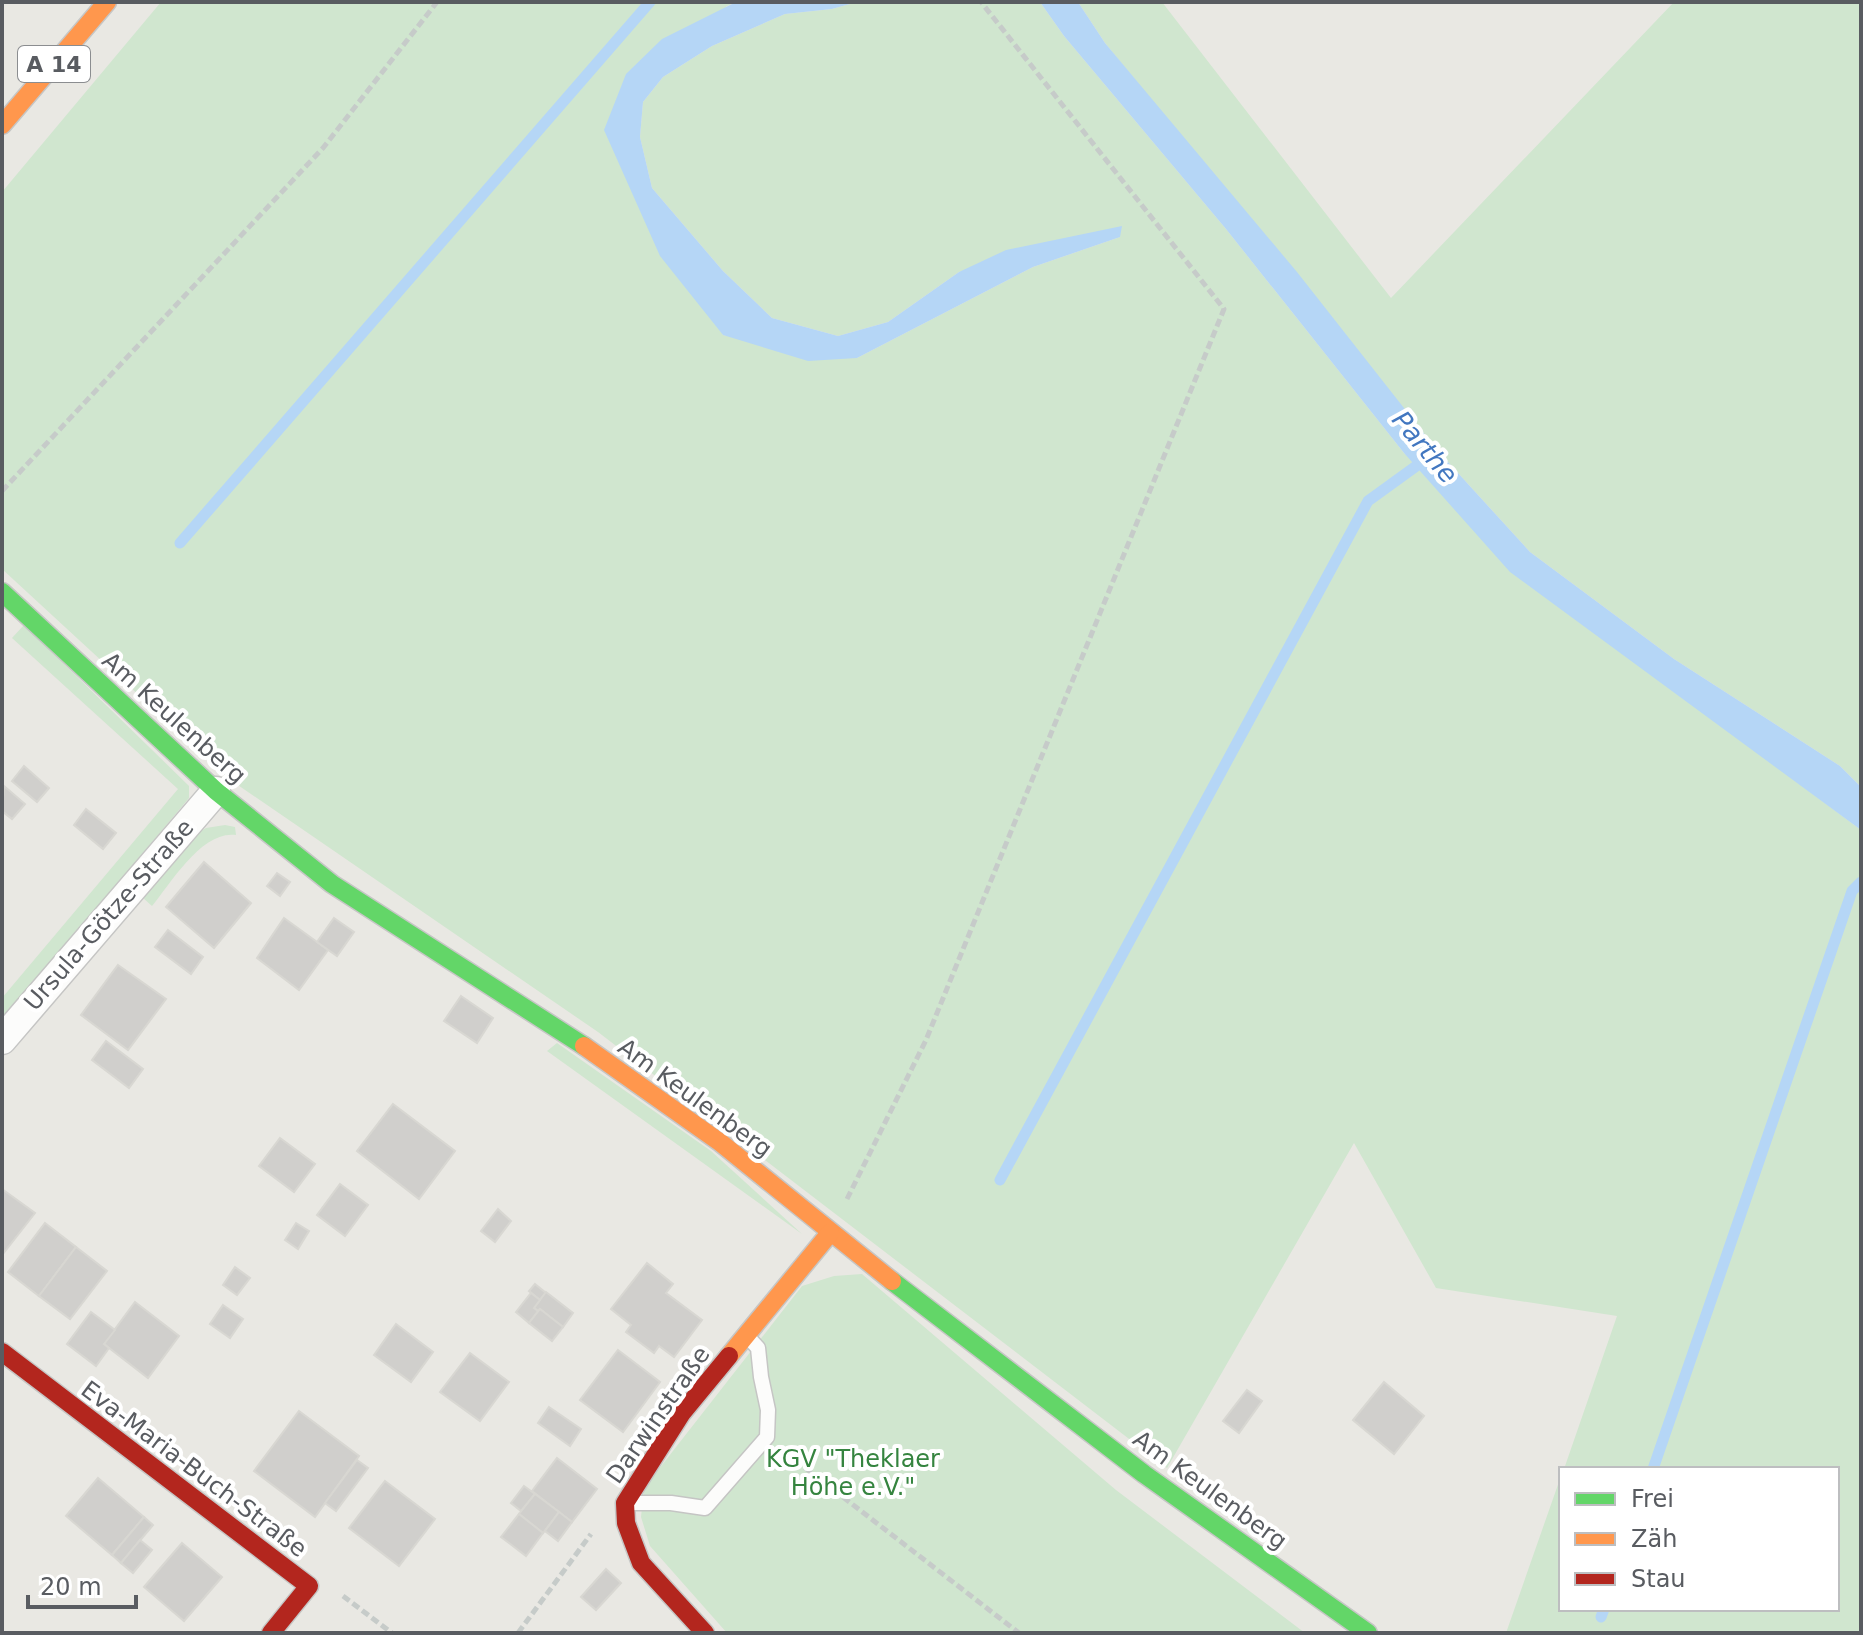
<svg xmlns="http://www.w3.org/2000/svg" width="1863" height="1635" font-family="'DejaVu Sans',sans-serif">
<style>
.green{fill:#d0e6cf}
.water{fill:#b5d6f6}
.lines{fill:none;stroke-linecap:round;stroke-linejoin:round}
.stream{stroke:#b5d6f6;stroke-width:11}
.building{fill:#d0cfcc;stroke:#d8d7d2;stroke-width:2}
.lane-casing{stroke:#c5c5c4;stroke-width:17}
.street-casing{stroke:#c5c5c4;stroke-width:31}
.fast-casing{stroke:#c6c6c5;stroke-width:21}
.slow-casing{stroke:#c6c6c5;stroke-width:21}
.jam-casing{stroke:#c6c6c5;stroke-width:21}
.path{stroke:#c6cbc9;stroke-width:5;stroke-dasharray:8 4;stroke-linecap:butt}
.lane{stroke:#fcfcfb;stroke-width:14}
.street{stroke:#fcfcfb;stroke-width:28}
.fast{stroke:#63d668;stroke-width:18}
.slow{stroke:#ff974d;stroke-width:18}
.jam{stroke:#b3261e;stroke-width:18}
.labels{text-anchor:middle;dominant-baseline:central;stroke-width:8;stroke-linejoin:round;paint-order:stroke}
.shield{fill:#fff;stroke:#8b8d90;stroke-width:2}
.shield-label{font-size:22px;font-weight:bold;fill:#595c61}
.street-label{font-size:24px;fill:#595c61;stroke:#fff}
.park-label{font-size:24px;fill:#35843f;stroke:#fff}
.water-label{font-size:26px;font-style:italic;fill:#4277c0;stroke:#fff}
</style>
<rect width="100%" height="100%" fill="#e9e8e3"/>
<g class="green">
<path d="M161,2h575l-9,4 -122,124 118,205 134,23 176,-91 87,-30 -161,35 -71,50 -50,14 -66,-18 -49,-47 -71,-83 -12,-51 3,-35 20,-25 49,-31 73,-32 47,-5 25,-7h183l24,34 162,193 178,224 288,251 169,126v803h-355l55,-157v133h276v-140h-273l53,-153 -181,-28 -82,-145 -187,325 -569,-436 -366,-251 -230,-212v-377z"/>
<path d="M1078,2h84l229,296 283,-296h187v785l-21,-21 -166,-107 -144,-107 -93,-102 -332,-407z"/>
<path d="M24,625l165,161v12l-187,224v-24l176,-209 -166,-151z"/>
<path d="M225,825l10,2 1,8c-34,-5 -65,48 -84,71l-10,-9 49,-60 15,-9z"/>
<path d="M557,1043l154,108 91,83 -255,-183z"/>
<path d="M862,1274l254,216 189,143h-578l-77,-87 -9,-29 3,-29 158,-202 32,-10z"/>
</g>
<g class="water">
<path d="M736,2h121l-25,7 -47,5 -73,32 -49,31 -20,25 -3,35 12,51 71,83 49,47 66,18 50,-14 71,-50 47,-22 116,-24 -2,11 -87,30 -176,91 -49,3 -85,-26 -63,-79 -56,-126 22,-56 36,-35z"/>
<path d="M1040,2h38l27,41 192,229 140,178 93,102 144,107 166,107 21,21v43l-351,-258 -106,-119 -178,-224 -162,-193z"/>
</g>
<g class="lines">
<g class="stream">
<path d="M180,543l470,-541"/>
<path d="M1000,1180l368,-679 58,-42"/>
<path d="M1653,1469l199,-578 9,-9"/>
<path d="M1601,1617l3,-8"/>
</g>
</g>
<g class="building">
<path d="M24,766l25,22 -12,14 -25,-21z"/>
<path d="M4,786l21,18 -13,15 -10,-8z"/>
<path d="M86,809l30,24 -13,16 -29,-24z"/>
<path d="M204,862l47,41 -37,45 -48,-41z"/>
<path d="M277,873l13,9 -10,14 -13,-10z"/>
<path d="M284,918l44,32 -29,40 -42,-32z"/>
<path d="M334,918l20,14 -17,24 -20,-14z"/>
<path d="M168,930l35,27 -12,17 -36,-27z"/>
<path d="M118,965l48,34 -38,51 -47,-35z"/>
<path d="M461,996l32,22 -16,25 -33,-22z"/>
<path d="M106,1041l37,28 -14,19 -37,-28z"/>
<path d="M393,1104l62,47 -36,48 -62,-48z"/>
<path d="M280,1138l35,26 -21,28 -35,-26z"/>
<path d="M340,1184l28,21 -23,31 -28,-21z"/>
<path d="M2,1189l33,24 -33,42z"/>
<path d="M498,1209l13,12 -16,21 -14,-11z"/>
<path d="M45,1223l31,24 -37,49 -31,-24z"/>
<path d="M296,1223l13,8 -11,18 -13,-9z"/>
<path d="M76,1247l31,24 -37,48 -31,-23z"/>
<path d="M647,1263l26,21 -7,9 36,27 -28,37 -15,-11 -5,7 -28,-21 5,-7 -20,-16z"/>
<path d="M235,1267l15,11 -13,17 -14,-10z"/>
<path d="M535,1284l11,9 -6,7 -11,-9z"/>
<path d="M546,1292l27,21 -10,14 -23,-18 -2,2 -4,-3z"/>
<path d="M531,1293l9,7 -6,8 4,3 -9,12 -13,-11z"/>
<path d="M135,1302l44,34 -31,42 -44,-34z"/>
<path d="M223,1305l20,14 -13,19 -20,-14z"/>
<path d="M540,1309l23,18 -11,14 -23,-18z"/>
<path d="M91,1312l24,18 -11,14 5,4 -13,18 -29,-22z"/>
<path d="M396,1324l37,28 -22,30 -37,-27z"/>
<path d="M618,1350l42,32 -37,50 -43,-32z"/>
<path d="M470,1353l39,29 -29,39 -40,-29z"/>
<path d="M1384,1382l40,34 -30,38 -41,-34z"/>
<path d="M1247,1390l15,11 -23,32 -16,-12z"/>
<path d="M549,1407l32,22 -11,17 -32,-23z"/>
<path d="M299,1411l60,45 -44,61 -61,-46z"/>
<path d="M557,1458l40,31 -25,33 -40,-31z"/>
<path d="M357,1460l11,8 -32,43 -11,-8z"/>
<path d="M98,1478l46,39 -32,38 -46,-39z"/>
<path d="M385,1481l50,38 -36,47 -50,-38z"/>
<path d="M524,1486l11,8 -14,17 -10,-8z"/>
<path d="M535,1494l24,18 -16,21 -24,-19z"/>
<path d="M559,1512l13,10 -14,19 -13,-10z"/>
<path d="M519,1514l24,19 -17,23 -25,-19z"/>
<path d="M144,1517l9,8 -32,38 -9,-8z"/>
<path d="M140,1540l12,10 -19,23 -12,-10z"/>
<path d="M182,1543l40,34 -38,44 -40,-34z"/>
<path d="M606,1569l15,14 -25,27 -15,-13z"/>
</g>
<g class="lines">
<defs>
<path id="lane" d="M630,1503h41l34,5 62,-71 1,-27 -7,-33 -3,-29 -10,-11"/>
<path id="street" d="M2,1040l214,-249"/>
<g id="fast">
<path d="M2,592l214,199 116,93 252,162"/>
<path d="M892,1281l252,193 224,159"/>
</g>
<g id="slow">
<path d="M2,125l105,-123"/>
<path d="M584,1046l137,97 171,138"/>
<path d="M729,1356l101,-123"/>
</g>
<g id="jam">
<path d="M2,1352l307,234 -38,47"/>
<path d="M705,1633l-64,-70 -15,-40 -1,-20 57,-90 47,-57"/>
</g>
</defs>
<use href="#lane" class="lane-casing"/>
<use href="#street" class="street-casing"/>
<use href="#fast" class="fast-casing"/>
<use href="#slow" class="slow-casing"/>
<use href="#jam" class="jam-casing"/>
<g class="path">
<path d="M2,491l321,-343 114,-146"/>
<path d="M847,1199l79,-159 298,-731 -243,-307"/>
<path d="M786,1453l233,180"/>
<path d="M343,1596l49,37"/>
<path d="M518,1633l73,-99"/>
</g>
<use href="#lane" class="lane"/>
<use href="#street" class="street"/>
<use href="#fast" class="fast"/>
<use href="#slow" class="slow"/>
<use href="#jam" class="jam"/>
</g>
<g class="labels">
<rect class="shield" x="18" y="46" width="72" height="36" rx="6"/>
<g class="shield-label">
<text x="54" y="64">A 14</text>
</g>
<g class="street-label">
<text transform="translate(174 718) rotate(42)">Am Keulenberg</text>
<text transform="translate(109 915) rotate(-49)">Ursula-Götze-Straße</text>
<text transform="translate(695 1098) rotate(36)">Am Keulenberg</text>
<text transform="translate(658 1415) rotate(-55)">Darwinstraße</text>
<text transform="translate(194 1469) rotate(37)">Eva-Maria-Buch-Straße</text>
<text transform="translate(1210 1490) rotate(36)">Am Keulenberg</text>
</g>
<g class="park-label">
<text x="853" y="1459">KGV "Theklaer<tspan x="853" dy="28">Höhe e.V."</tspan></text>
</g>
<g class="water-label">
<text transform="translate(1425 447) rotate(50)">Parthe</text>
</g>
</g>
<rect width="1863" height="1635" fill="none" stroke="#595c61" stroke-width="8"/>
<rect x="1559" y="1467" width="280" height="144" fill="#ffffff" stroke="#bdbec0" stroke-width="2"/>
<rect x="1575" y="1493" width="40" height="12" fill="#63d668" stroke="#bdbec0" stroke-width="2"/>
<text x="1631" y="1507" font-size="24" fill="#595c61">Frei</text>
<rect x="1575" y="1533" width="40" height="12" fill="#ff974d" stroke="#bdbec0" stroke-width="2"/>
<text x="1631" y="1547" font-size="24" fill="#595c61">Zäh</text>
<rect x="1575" y="1573" width="40" height="12" fill="#b3261e" stroke="#bdbec0" stroke-width="2"/>
<text x="1631" y="1587" font-size="24" fill="#595c61">Stau</text>
<path d="M28 1595v12h108v-12" fill="none" stroke="#595c61" stroke-width="4"/>
<text x="40" y="1595" font-size="24" fill="#595c61" stroke="#ffffff" stroke-width="6" paint-order="stroke">20 m</text>
</svg>
